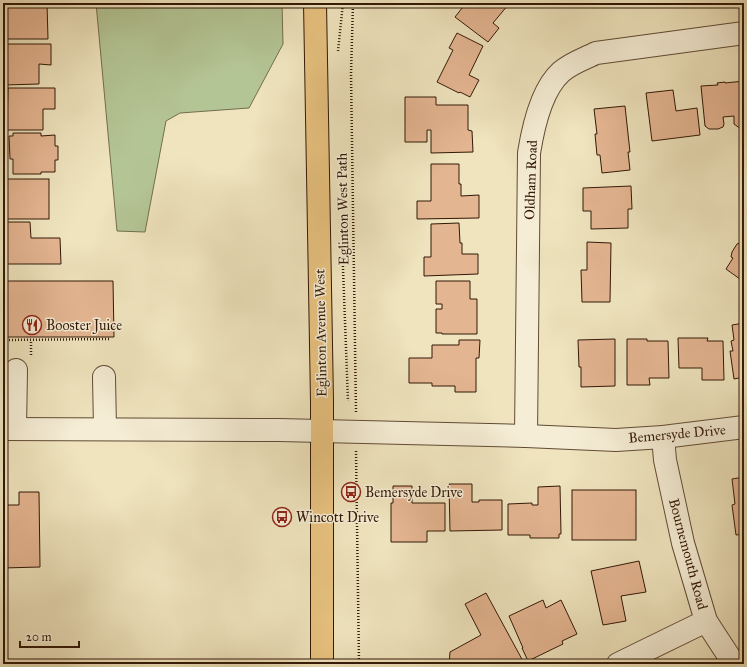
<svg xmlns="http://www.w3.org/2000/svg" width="747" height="667" font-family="'IM FELL Great Primer',serif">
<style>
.green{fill:#b4c595;stroke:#736e4e}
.building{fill:#e4b591;stroke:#321806}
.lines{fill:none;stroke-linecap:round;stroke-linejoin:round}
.minor-casing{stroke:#614b34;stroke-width:24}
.major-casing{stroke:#321806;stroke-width:24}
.path{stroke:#321806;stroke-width:2.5;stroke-dasharray:1 2;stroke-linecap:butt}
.minor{stroke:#f5edd5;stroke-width:22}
.major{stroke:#e8c27f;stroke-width:22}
.labels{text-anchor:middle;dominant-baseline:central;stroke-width:3;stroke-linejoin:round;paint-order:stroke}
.street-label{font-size:14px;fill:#321806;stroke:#f5edd5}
.poi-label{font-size:14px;fill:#321806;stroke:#f5edd5;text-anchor:start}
</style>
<rect width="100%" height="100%" fill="#efe4be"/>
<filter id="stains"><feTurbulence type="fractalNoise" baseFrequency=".005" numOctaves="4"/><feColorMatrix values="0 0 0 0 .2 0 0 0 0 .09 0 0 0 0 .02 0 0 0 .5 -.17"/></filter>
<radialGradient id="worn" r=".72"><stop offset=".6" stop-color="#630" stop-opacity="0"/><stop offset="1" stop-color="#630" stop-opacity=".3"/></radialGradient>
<path class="green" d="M96,3h186l1,41 -34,64 -69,5 -14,8 -21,111 -28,-1z"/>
<g class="building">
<path d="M4,3h43l1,36h-44z"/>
<path d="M466,3h39l3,2 -15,18 6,5 -11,14 -33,-25z"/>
<path d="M542,3h19l-19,3z"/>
<path d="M457,33l26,13 -14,29 10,5 -9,17 -10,-5 -1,1 -22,-11 16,-32 -4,-2z"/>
<path d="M4,44h47v21l-12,-1v20l-35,1z"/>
<path d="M744,81v47l-3,1 -7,-5v-8l-11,1 1,7 -1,3 -5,2h-9l-4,-3 -4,-40 17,-1 -1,-2 8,-1v1z"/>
<path d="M8,88h47v21h-12v21h-36z"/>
<path d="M673,90l3,21 21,-3 3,27 -48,6 -6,-48z"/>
<path d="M405,97h31v8h32v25l4,1 1,21 -42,1v-23h-4v12h-22z"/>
<path d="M625,106l5,46h-2l2,18 -28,3 -2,-18h-3l-2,-21h2l-3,-25z"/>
<path d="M13,133h28v3l14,-1v11h3v14h-3v12h-14v2h-28v-15h-3l-1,-23h4z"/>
<path d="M431,164h28v20h2v12l18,-1v23l-62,1v-18h14z"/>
<rect x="5" y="179" width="44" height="40"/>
<path d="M631,186l1,23h-4v19l-37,1v-18h-8v-23z"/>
<path d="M7,222h23l1,16h29l1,26h-54z"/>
<path d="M459,223l1,20h2v11h16v20l-54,2v-19h7v-33z"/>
<path d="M587,242l24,1 -1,59h-28l-1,-32h6z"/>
<path d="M742,242l2,2v38l-18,-13 7,-11 -2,-1 1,-5 5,-8z"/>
<path d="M6,281h107l1,56h-108z"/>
<path d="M436,281h34v18h7v35h-35v-1h-6v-24h6v-5h-6z"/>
<path d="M744,323v54l-10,2 -4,-28h3l-2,-10 3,-1 -2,-15z"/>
<path d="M678,338h30l-1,3h16l1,39h-22v-12h-23z"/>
<path d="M615,339v47l-34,1v-20h-2l-1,-27z"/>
<path d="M627,339h20v2h21l1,37h-20l1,7h-23z"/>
<path d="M459,340h21l-1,18h-3v34h-21v-6h-23v-3h-23v-25h23v-13h27z"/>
<path d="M744,477v57l-8,1 -4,-30 3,-1 -3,-25z"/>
<path d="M449,484h23v18h7v-2h23v30l-52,1z"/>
<path d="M393,486h19v17h33v28h-18v11h-36v-39h2z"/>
<path d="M560,486l1,48h-2v4h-29v-3h-22v-31l24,-1v2h6v-18z"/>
<rect x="572" y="490" width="64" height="50"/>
<path d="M19,492h20l1,75 -37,1v-63h16z"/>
<path d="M639,561l7,31 -25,4 5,25 -23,4 -12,-54z"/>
<path d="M486,593l38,70 -75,1 1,-12 31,-17 -16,-31z"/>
<path d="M543,600l3,8 15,-8 16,34 -15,7 1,3 -35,17 -6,-13h1l-14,-32z"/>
</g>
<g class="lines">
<defs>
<g id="minor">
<path d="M104,377l1,52"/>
<path d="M3,429l276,1 247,6 90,4 47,-3 81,-10"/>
<path d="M15,429l1,-59"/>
<path d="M526,436l3,-283c4,-25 12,-63 32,-81 10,-9 23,-13 35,-19l148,-20"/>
<path d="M663,437l2,23 18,83 23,78 28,43"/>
<path d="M618,664l88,-43"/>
</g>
<path id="major" d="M315,3l7,398v263"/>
</defs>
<use href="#minor" class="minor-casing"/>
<use href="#major" class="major-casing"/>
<g class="path">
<path d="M353,3l-2,71 5,338"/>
<path d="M338,51l5,-48"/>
<path d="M342,242l6,159"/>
<path d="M3,340l107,-1"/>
<path d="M31,355v-15"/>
<path d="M356,451l3,213"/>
</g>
<use href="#minor" class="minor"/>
<use href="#major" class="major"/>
</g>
<defs>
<symbol id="restaurant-ring" viewBox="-11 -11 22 22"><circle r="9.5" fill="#f5edd5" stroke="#8f2418" stroke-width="1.5"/><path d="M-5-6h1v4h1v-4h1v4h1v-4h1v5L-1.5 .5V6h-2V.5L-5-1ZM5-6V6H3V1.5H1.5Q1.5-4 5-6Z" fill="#8f2418"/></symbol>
<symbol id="bus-ring" viewBox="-11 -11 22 22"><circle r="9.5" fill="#f5edd5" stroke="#8f2418" stroke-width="1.5"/><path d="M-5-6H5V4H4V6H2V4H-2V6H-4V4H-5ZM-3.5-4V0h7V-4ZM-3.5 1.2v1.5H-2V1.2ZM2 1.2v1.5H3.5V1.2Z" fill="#8f2418"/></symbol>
</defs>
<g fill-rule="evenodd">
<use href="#restaurant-ring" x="21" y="314" width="22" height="22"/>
<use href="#bus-ring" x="340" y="481" width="22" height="22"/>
<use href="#bus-ring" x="271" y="506" width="22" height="22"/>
</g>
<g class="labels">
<g class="street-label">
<text transform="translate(531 180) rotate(-88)">Oldham Road</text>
<text transform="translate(343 209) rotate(-91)">Eglinton West Path</text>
<text transform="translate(321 333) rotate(-91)">Eglinton Avenue West</text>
<text transform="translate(677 434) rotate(-5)">Bemersyde Drive</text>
<text transform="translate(688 554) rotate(75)">Bournemouth Road</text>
</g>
<g class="poi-label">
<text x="46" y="325">Booster Juice</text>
<text x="365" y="492">Bemersyde Drive</text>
<text x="296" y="517">Wincott Drive</text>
</g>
</g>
<rect width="747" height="667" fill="none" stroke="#efe4be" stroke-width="16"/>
<rect x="4" y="4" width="739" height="659" fill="none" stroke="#321806" stroke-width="2"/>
<rect x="8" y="8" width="731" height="651" fill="none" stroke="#321806"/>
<path d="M20 641v6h59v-6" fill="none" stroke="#321806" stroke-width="2"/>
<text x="26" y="641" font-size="12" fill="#321806" stroke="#f5edd5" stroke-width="3" paint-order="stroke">20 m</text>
<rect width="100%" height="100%" filter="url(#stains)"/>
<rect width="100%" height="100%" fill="url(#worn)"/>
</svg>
